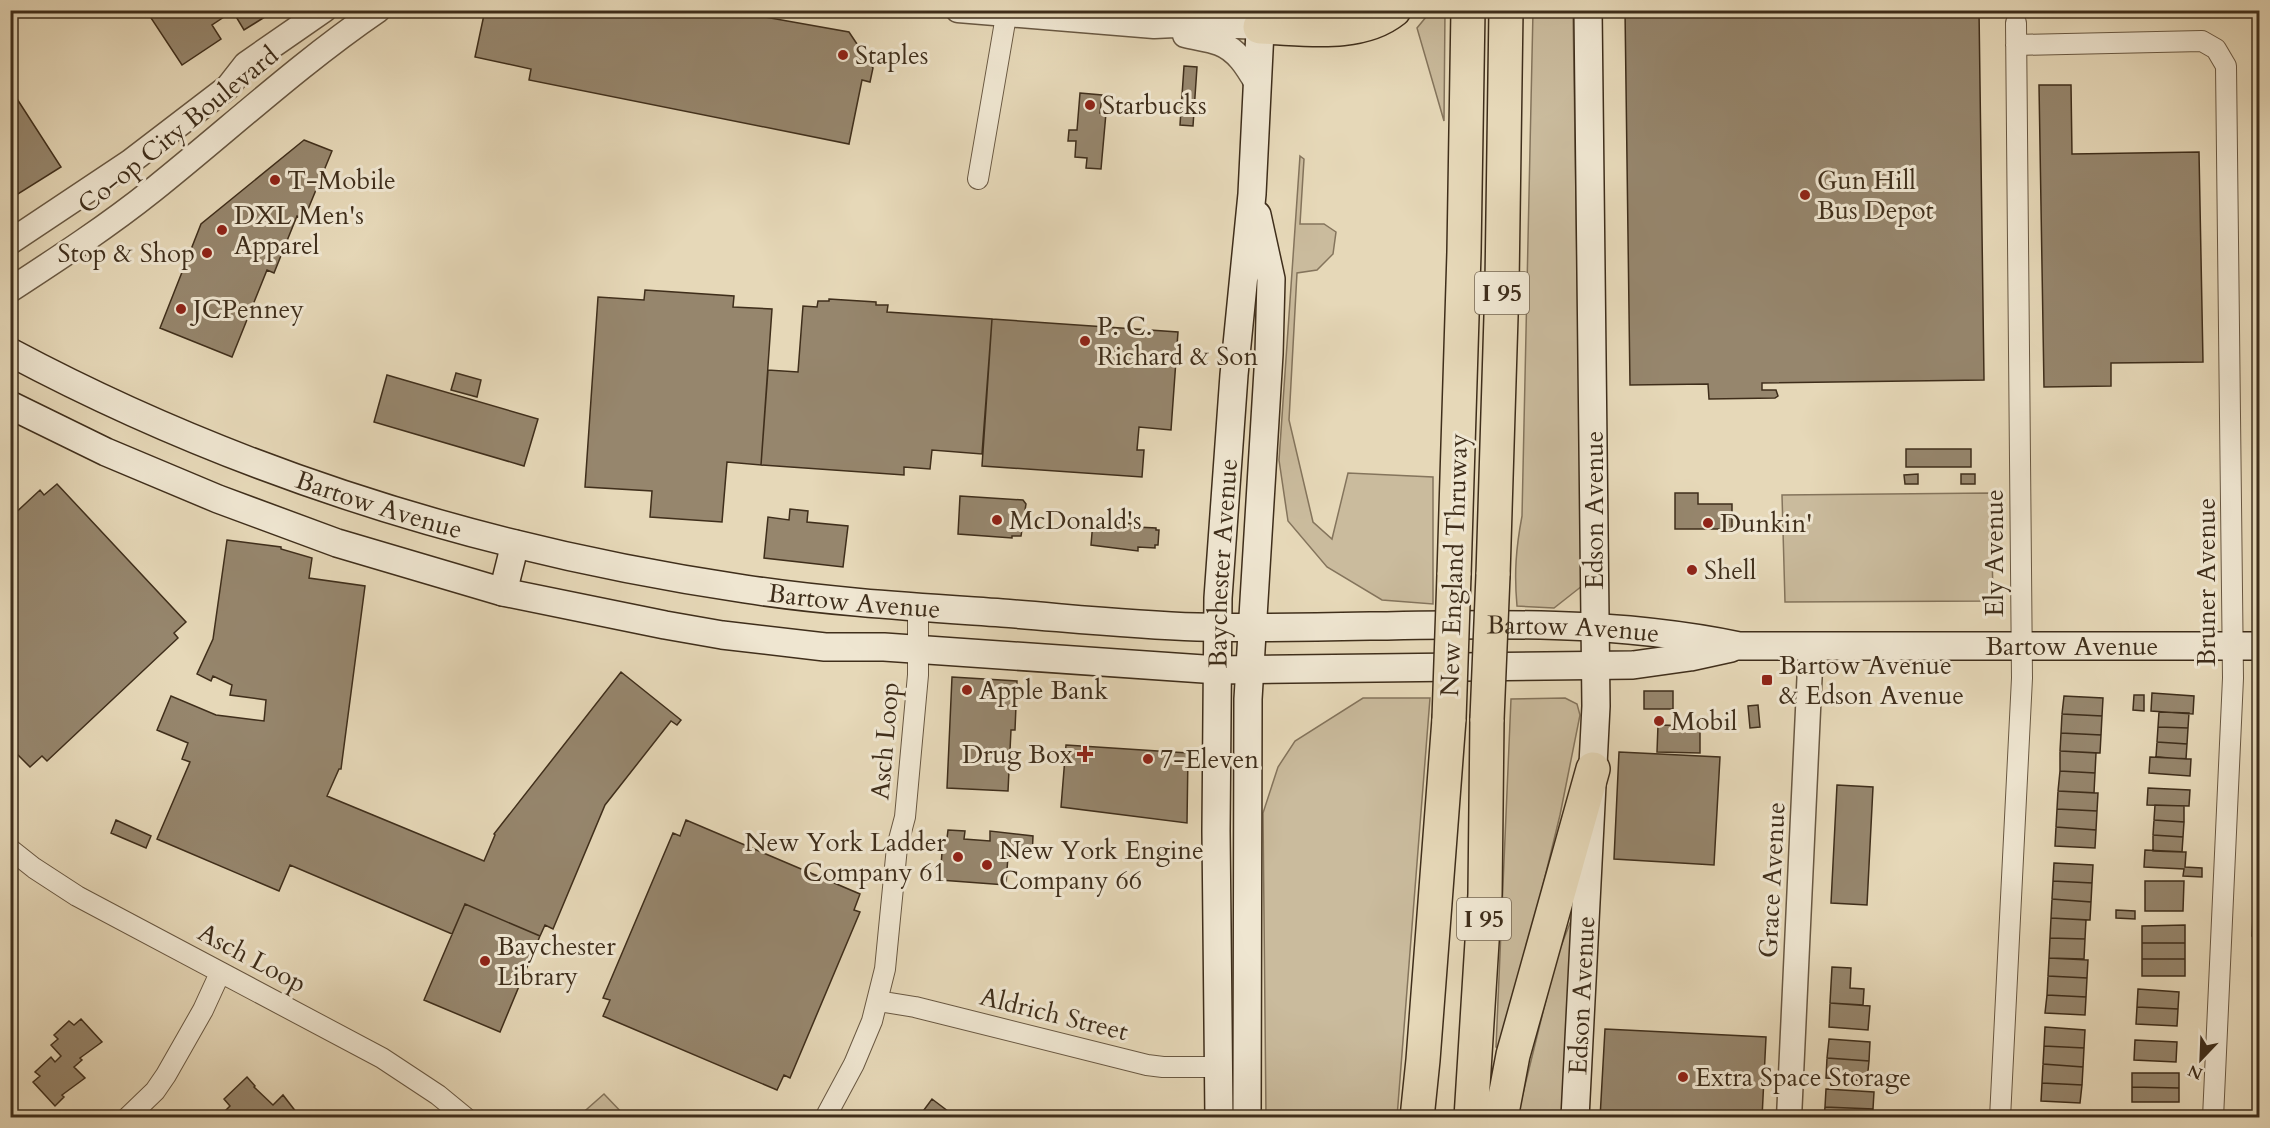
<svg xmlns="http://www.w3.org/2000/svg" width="2270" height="1128" viewBox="0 0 2270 1128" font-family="Cardo,serif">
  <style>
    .green { fill: #cabb9d; stroke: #84745c; stroke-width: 1.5 }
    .building { fill: #96866d; stroke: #3f2e1b; stroke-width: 1.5 }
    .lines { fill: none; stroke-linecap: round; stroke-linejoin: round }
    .minor-casing { stroke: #695842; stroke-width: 22 }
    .tertiary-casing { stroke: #695842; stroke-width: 27 }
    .secondary-casing { stroke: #3f2e1b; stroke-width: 30 }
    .motorway-casing { stroke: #3f2e1b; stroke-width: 36 }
    .minor { stroke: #efe6d1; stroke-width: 20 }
    .tertiary { stroke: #efe6d1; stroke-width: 24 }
    .secondary { stroke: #efe6d1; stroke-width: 27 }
    .motorway { stroke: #e6d8b8; stroke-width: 33 }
    .motorway-bridge-casing { stroke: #3f2e1b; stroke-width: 36; stroke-linecap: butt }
    .motorway-bridge { stroke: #e6d8b8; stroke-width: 33 }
    .poi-dot { fill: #8f2418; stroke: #efe6d1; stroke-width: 2 }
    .labels { text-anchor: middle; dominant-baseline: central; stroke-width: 6; stroke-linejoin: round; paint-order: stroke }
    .shield { fill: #efe6d1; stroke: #746552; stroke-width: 1.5 }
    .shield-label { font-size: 24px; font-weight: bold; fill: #3f2e1b }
    .poi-label { font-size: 26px; fill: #3f2e1b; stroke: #efe6d1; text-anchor: start }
    .street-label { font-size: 26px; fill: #3f2e1b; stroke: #efe6d1 }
  </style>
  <rect width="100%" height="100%" fill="#e6d8b8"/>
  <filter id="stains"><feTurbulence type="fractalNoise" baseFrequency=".00333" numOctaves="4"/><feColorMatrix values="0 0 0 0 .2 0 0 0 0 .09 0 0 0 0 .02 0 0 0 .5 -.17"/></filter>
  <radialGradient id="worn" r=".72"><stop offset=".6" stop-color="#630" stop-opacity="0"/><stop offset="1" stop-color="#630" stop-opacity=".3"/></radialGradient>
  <path class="green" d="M 1431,11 L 1445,11 L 1444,121 L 1417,28 Z
    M 1533,11 L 1573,11 L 1582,586 L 1554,608 L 1517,606 C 1514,573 1516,548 1522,516 Z
    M 1300,156 L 1304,159 L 1300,224 L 1324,224 L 1336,232 L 1333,254 L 1317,270 L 1297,273 L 1289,420 L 1313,522 L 1332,539 L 1348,473 L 1433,477 L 1433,604 L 1382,600 L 1327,567 L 1288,521 L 1279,460 Z
    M 1991,493 L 1993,601 L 1785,602 L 1782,495 Z
    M 1363,698 L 1430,698 L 1397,1117 L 1266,1117 L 1263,813 L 1278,767 L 1295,741 Z
    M 1565,698 L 1577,704 L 1580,715 L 1560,815 L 1503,1050 L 1496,1047 L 1511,699 Z
    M 1572,918 L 1562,1117 L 1517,1118 L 1556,959 Z
    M 604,1094 L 626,1117 L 578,1117 Z"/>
  <path class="building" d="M 155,10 L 229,10 L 230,13 L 212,25 L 221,39 L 182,65 L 149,15 Z
    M 232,10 L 276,10 L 244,30 Z
    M 725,10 L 849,32 L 873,68 L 870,82 L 862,80 L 849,144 L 529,80 L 531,69 L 475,57 L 485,10 Z
    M 1625,10 L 1979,10 L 1984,380 L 1762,383 L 1762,390 L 1776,390 L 1778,396 L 1775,398 L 1709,399 L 1708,384 L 1630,385 Z
    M 2039,10 L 2079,10 L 2079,12 L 2039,12 Z
    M 1184,66 L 1197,67 L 1193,126 L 1180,125 Z
    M 2039,85 L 2071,85 L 2072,154 L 2199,152 L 2203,362 L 2111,363 L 2111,386 L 2044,387 Z
    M 10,88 L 61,167 L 10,199 Z
    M 1080,93 L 1102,95 L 1100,113 L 1106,113 L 1101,169 L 1086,168 L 1087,158 L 1075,157 L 1076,141 L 1068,141 L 1069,130 L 1077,130 Z
    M 304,140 L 332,151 L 304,219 L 297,216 L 274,273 L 267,270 L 232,357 L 160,328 L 201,224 Z
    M 645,290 L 734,296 L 733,307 L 772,309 L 761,465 L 727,462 L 722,522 L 650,517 L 652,491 L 585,487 L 598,297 L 644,300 Z
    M 829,299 L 876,302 L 876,305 L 888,305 L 887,312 L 992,319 L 982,454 L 932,450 L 930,469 L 904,467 L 904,475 L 761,465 L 768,370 L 798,372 L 803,306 L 817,307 L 818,301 L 829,301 Z
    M 992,319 L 1178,332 L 1171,430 L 1139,427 L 1137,450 L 1144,450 L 1142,477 L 982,466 Z
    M 456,373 L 481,380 L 477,397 L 451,390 Z
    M 387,375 L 538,419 L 524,466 L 374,422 Z
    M 1906,449 L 1971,449 L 1971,467 L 1906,467 Z
    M 1918,474 L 1918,484 L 1905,484 L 1904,475 Z
    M 1961,474 L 1975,474 L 1975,484 L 1961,484 Z
    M 57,484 L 186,622 L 174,633 L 178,638 L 47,761 L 42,756 L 30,767 L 10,747 L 10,518 L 40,490 L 44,495 Z
    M 1675,493 L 1698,493 L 1698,504 L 1732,504 L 1732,529 L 1675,529 Z
    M 960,496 L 1023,500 L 1026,504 L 1021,536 L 1012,536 L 1012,538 L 958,534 Z
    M 790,509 L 808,511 L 807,522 L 848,526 L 843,567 L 764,558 L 768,517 L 789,520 Z
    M 1093,521 L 1137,524 L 1137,527 L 1156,528 L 1156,530 L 1159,530 L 1158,545 L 1155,545 L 1155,548 L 1138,547 L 1138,551 L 1091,545 Z
    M 227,540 L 281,547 L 281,549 L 312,558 L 309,578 L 365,586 L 341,769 L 339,769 L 327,796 L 484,861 L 495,835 L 494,834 L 621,672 L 681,720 L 677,725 L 671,721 L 605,805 L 553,929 L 545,925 L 540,936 L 465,904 L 452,934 L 290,865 L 279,891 L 157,839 L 190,762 L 182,759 L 188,743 L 157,730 L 171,696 L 216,715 L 264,721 L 266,700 L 230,695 L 232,685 L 213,676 L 211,681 L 197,674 L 213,639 Z
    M 952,677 L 1017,681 L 1015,730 L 1011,730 L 1008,791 L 947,788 Z
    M 1644,691 L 1673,691 L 1673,709 L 1644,709 Z
    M 2152,693 L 2194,696 L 2193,714 L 2151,711 Z
    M 2134,695 L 2144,695 L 2144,711 L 2133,710 Z
    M 2064,696 L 2103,698 L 2102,716 L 2062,714 Z
    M 1758,705 L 1760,727 L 1750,728 L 1748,706 Z
    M 2159,712 L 2189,713 L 2188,728 L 2158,727 Z
    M 2062,714 L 2102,716 L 2101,735 L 2061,733 Z
    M 1658,725 L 1700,726 L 1700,753 L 1657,752 Z
    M 2158,727 L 2188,728 L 2187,744 L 2157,742 Z
    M 2061,733 L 2101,735 L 2100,753 L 2060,751 Z
    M 2157,742 L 2187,744 L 2186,759 L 2156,757 Z
    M 1066,745 L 1188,753 L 1187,823 L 1061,807 Z
    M 2060,751 L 2096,753 L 2095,773 L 2060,771 Z
    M 1619,752 L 1720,757 L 1714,865 L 1614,859 Z
    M 2150,757 L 2191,759 L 2190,776 L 2149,773 Z
    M 2060,771 L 2095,773 L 2094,793 L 2058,791 Z
    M 1837,785 L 1873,787 L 1867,905 L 1831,903 Z
    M 2148,788 L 2190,790 L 2189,806 L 2147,805 Z
    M 2058,791 L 2098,793 L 2097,811 L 2057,809 Z
    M 2155,805 L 2184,806 L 2184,822 L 2154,820 Z
    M 2057,809 L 2097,811 L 2096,830 L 2056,827 Z
    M 116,820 L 151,836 L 146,848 L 111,833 Z
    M 686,820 L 860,894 L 854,910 L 860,912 L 790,1078 L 784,1075 L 777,1090 L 603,1016 L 610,1000 L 603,998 L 673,833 L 680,836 Z
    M 2154,820 L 2184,822 L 2183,837 L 2153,835 Z
    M 2056,827 L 2096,830 L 2095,848 L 2055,846 Z
    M 948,830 L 965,831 L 964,839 L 990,841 L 990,831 L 1033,836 L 1032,858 L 1008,856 L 1006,885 L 940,880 L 943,838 L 947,838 Z
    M 2153,835 L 2183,837 L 2182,852 L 2153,851 Z
    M 2145,850 L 2186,852 L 2185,867 L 2202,868 L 2202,877 L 2183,876 L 2184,869 L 2144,867 Z
    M 2054,863 L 2093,865 L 2092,883 L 2053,881 Z
    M 2053,881 L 2092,883 L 2091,902 L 2052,899 Z
    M 2145,881 L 2184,881 L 2183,911 L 2145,911 Z
    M 2052,899 L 2091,902 L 2090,920 L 2051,918 Z
    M 465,904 L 540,936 L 500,1032 L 424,1000 Z
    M 2116,910 L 2135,911 L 2135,919 L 2116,918 Z
    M 2253,917 L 2260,917 L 2260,936 L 2252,936 Z
    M 2051,918 L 2086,920 L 2085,939 L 2050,938 Z
    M 2185,925 L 2185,943 L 2142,943 L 2142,926 Z
    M 2050,938 L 2085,939 L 2084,959 L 2049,958 Z
    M 2142,943 L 2185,943 L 2185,959 L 2142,959 Z
    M 2049,958 L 2088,960 L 2087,978 L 2048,976 Z
    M 2142,959 L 2185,959 L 2185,976 L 2142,976 Z
    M 1832,967 L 1851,968 L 1850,988 L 1864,989 L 1863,1005 L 1830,1003 Z
    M 2048,976 L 2087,978 L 2086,997 L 2047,995 Z
    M 2256,980 L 2260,980 L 2260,998 L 2256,998 Z
    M 2138,989 L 2179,992 L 2178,1009 L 2137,1007 Z
    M 2047,995 L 2086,997 L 2085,1015 L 2045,1013 Z
    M 2256,998 L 2260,998 L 2260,1017 L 2255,1017 Z
    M 1830,1003 L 1870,1006 L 1868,1030 L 1829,1027 Z
    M 2137,1007 L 2178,1009 L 2177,1026 L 2136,1024 Z
    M 81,1019 L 102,1042 L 80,1058 L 82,1060 L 74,1067 L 85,1078 L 62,1095 L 64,1097 L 55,1106 L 33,1082 L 40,1076 L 35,1072 L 51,1057 L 55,1062 L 61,1056 L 51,1045 L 58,1039 L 54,1035 L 69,1021 L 74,1025 Z
    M 2045,1027 L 2085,1030 L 2084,1048 L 2044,1046 Z
    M 1605,1029 L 1766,1037 L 1762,1118 L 1600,1118 Z
    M 1829,1039 L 1870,1042 L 1869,1061 L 1827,1058 Z
    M 2135,1040 L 2177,1042 L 2176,1062 L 2134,1060 Z
    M 2044,1046 L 2084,1048 L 2083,1067 L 2043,1064 Z
    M 1827,1058 L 1869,1061 L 1867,1081 L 1826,1078 Z
    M 2043,1064 L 2083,1067 L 2082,1085 L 2042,1083 Z
    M 2132,1073 L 2179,1073 L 2179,1088 L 2132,1087 Z
    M 247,1077 L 255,1086 L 254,1087 L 273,1105 L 283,1095 L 300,1117 L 302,1115 L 304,1118 L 233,1118 L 226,1110 L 230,1106 L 224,1099 Z
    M 2042,1083 L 2082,1085 L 2080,1103 L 2041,1101 Z
    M 2132,1087 L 2179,1088 L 2179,1102 L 2132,1102 Z
    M 1826,1089 L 1874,1092 L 1873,1109 L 1825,1107 Z
    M 932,1099 L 957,1118 L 918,1118 Z
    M 1825,1107 L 1873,1109 L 1872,1118 L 1824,1118 Z"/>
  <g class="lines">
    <defs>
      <path id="minor" d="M 2016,45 L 2202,41 L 2216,49 L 2226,66 L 2233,678 L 2213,1118
        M 978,179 L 1006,16
        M 10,849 L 34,868 L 77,896 L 382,1058 L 438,1095 L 466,1118
        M 878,1001 L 915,1007 L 1147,1065 L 1163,1067 L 1218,1067
        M 127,1118 L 155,1091 L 166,1075 L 203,1010 L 220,973
        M 825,1118 L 854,1064 L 872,1021 L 885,969 L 897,847 L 905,817 L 918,675 L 918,607
        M 2000,1118 L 2022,678 L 2016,23"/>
      <path id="tertiary" d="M 958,10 L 1154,26 L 1196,24 L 1260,27
        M 1185,35 C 1196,38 1208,39 1219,43 C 1238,50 1248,68 1258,85
        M 10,242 L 130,162 L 228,87 L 246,64 L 324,10
        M 10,290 C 59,258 108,226 153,190 C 228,130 299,64 378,10
        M 1789,1118 L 1811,646"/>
      <g id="secondary">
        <path id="s1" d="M 10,352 C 239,474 489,551 745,589 C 830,602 916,607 1002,613 C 1067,618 1132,625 1197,627 C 1378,632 1561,609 1739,646 L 2260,646"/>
        <path d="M 10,405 L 106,452 L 218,499 L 337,543 L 503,592 L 665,625 L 722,635 L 825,647 L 884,647 L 1218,670 L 1633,665 L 1690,657 L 1731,648"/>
        <path d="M 503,592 L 515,544"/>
        <path id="s2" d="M 1219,1118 L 1216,831 L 1218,598 L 1234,375 L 1252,194 L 1261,10"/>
        <path d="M 1247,1118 L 1248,699 L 1269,354 L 1271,279 L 1257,215"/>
        <path id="s3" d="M 1575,1118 L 1596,706 L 1588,10"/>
      </g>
      <path id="motorway" d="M 1260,27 C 1303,28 1359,38 1394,10
        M 1454,575 L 1464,252 L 1468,10
        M 1493,575 L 1502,284 L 1506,10
        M 1417,1118 L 1423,1060 L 1449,719
        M 1471,1118 L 1485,894 L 1487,719
        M 1501,1118 L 1513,1055 L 1593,769"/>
    </defs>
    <use href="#minor" class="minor-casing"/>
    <use href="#tertiary" class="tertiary-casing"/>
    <use href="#secondary" class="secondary-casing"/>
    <use href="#motorway" class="motorway-casing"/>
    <use href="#minor" class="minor"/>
    <use href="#tertiary" class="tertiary"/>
    <use href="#secondary" class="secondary"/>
    <use href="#motorway" class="motorway"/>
    <defs>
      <path id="motorway-bridge" d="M 1449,719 L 1454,575
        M 1487,719 L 1493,575"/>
    </defs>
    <use href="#motorway-bridge" class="motorway-bridge-casing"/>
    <use href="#motorway-bridge" class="motorway-bridge"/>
  </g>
  <g class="poi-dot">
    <circle cx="843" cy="55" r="6"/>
    <circle cx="1090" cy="105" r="6"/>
    <circle cx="275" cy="180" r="6"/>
    <circle cx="1805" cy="195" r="6"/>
    <circle cx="222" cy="230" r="6"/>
    <circle cx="207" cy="253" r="6"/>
    <circle cx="181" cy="309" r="6"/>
    <circle cx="1085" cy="341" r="6"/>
    <circle cx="997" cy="520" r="6"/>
    <circle cx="1708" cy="523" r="6"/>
    <circle cx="1692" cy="570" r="6"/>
    <rect x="1761" y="674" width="12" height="12" rx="3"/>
    <circle cx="967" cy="690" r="6"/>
    <circle cx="1659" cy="721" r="6"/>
    <path d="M1082 745h6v6h6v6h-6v6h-6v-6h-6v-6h6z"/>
    <circle cx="1148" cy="759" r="6"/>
    <circle cx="958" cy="857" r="6"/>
    <circle cx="987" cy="865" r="6"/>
    <circle cx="485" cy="961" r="6"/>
    <circle cx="1683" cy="1077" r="6"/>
  </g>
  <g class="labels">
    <g class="shield">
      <rect x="1475" y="272" width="54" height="42" rx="4.5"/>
      <rect x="1457" y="898" width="54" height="42" rx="4.5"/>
    </g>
    <g class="shield-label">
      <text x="1502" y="293">I 95</text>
      <text x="1484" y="919">I 95</text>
    </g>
    <g class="poi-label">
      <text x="855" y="55">Staples</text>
      <text x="1102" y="105">Starbucks</text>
      <text x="287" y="180">T-Mobile</text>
      <text x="1817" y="180">Gun Hill<tspan x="1817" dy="30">Bus Depot</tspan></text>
      <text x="234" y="215">DXL Men's<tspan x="234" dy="30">Apparel</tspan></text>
      <text x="195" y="253" text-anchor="end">Stop &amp; Shop</text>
      <text x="193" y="309">JCPenney</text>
      <text x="1097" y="326">P. C.<tspan x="1097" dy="30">Richard &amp; Son</tspan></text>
      <text x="1009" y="520">McDonald's</text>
      <text x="1720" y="523">Dunkin'</text>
      <text x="1704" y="570">Shell</text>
      <text x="1779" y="665">Bartow Avenue<tspan x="1779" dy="30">&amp; Edson Avenue</tspan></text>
      <text x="979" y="690">Apple Bank</text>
      <text x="1671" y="721">Mobil</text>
      <text x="1073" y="754" text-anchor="end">Drug Box</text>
      <text x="1160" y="759">7-Eleven</text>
      <text x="946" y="842" text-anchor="end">New York Ladder<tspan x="946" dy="30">Company 61</tspan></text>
      <text x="999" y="850">New York Engine<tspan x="999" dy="30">Company 66</tspan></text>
      <text x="497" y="946">Baychester<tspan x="497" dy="30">Library</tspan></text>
      <text x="1695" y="1077">Extra Space Storage</text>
    </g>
    <g class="street-label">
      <text transform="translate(178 130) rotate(-39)">Co-op City Boulevard</text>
      <text stroke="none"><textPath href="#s1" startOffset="400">Bartow Avenue</textPath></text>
      <text transform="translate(1594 510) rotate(-90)">Edson Avenue</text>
      <text transform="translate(1994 553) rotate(-90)">Ely Avenue</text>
      <text stroke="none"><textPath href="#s2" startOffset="555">Baychester Avenue</textPath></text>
      <text transform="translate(1454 565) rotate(-88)">New England Thruway</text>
      <text transform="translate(2206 582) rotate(-90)">Bruner Avenue</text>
      <text stroke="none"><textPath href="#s1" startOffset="886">Bartow Avenue</textPath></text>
      <text stroke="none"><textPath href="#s1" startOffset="1606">Bartow Avenue</textPath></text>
      <text stroke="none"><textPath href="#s1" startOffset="2106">Bartow Avenue</textPath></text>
      <text transform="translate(885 741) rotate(-85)">Asch Loop</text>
      <text transform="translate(1772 880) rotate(-87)">Grace Avenue</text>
      <text transform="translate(252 958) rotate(28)">Asch Loop</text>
      <text stroke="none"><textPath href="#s3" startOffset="123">Edson Avenue</textPath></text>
      <text transform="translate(1054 1014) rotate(14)">Aldrich Street</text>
    </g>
  </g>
  <rect width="2270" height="1128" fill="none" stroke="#e6d8b8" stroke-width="36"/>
  <rect x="12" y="12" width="2246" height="1104" fill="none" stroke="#3f2e1b" stroke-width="3"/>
  <rect x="18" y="18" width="2234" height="1092" fill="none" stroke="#3f2e1b" stroke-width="1.5"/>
  <g transform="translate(2201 1059) rotate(203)" stroke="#efe6d1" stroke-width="4.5" paint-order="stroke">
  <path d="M0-4.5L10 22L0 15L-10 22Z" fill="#3f2e1b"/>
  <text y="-9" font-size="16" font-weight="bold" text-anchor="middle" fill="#3f2e1b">N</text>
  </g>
  <rect width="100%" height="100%" filter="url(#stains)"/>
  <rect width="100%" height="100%" fill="url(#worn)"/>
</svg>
